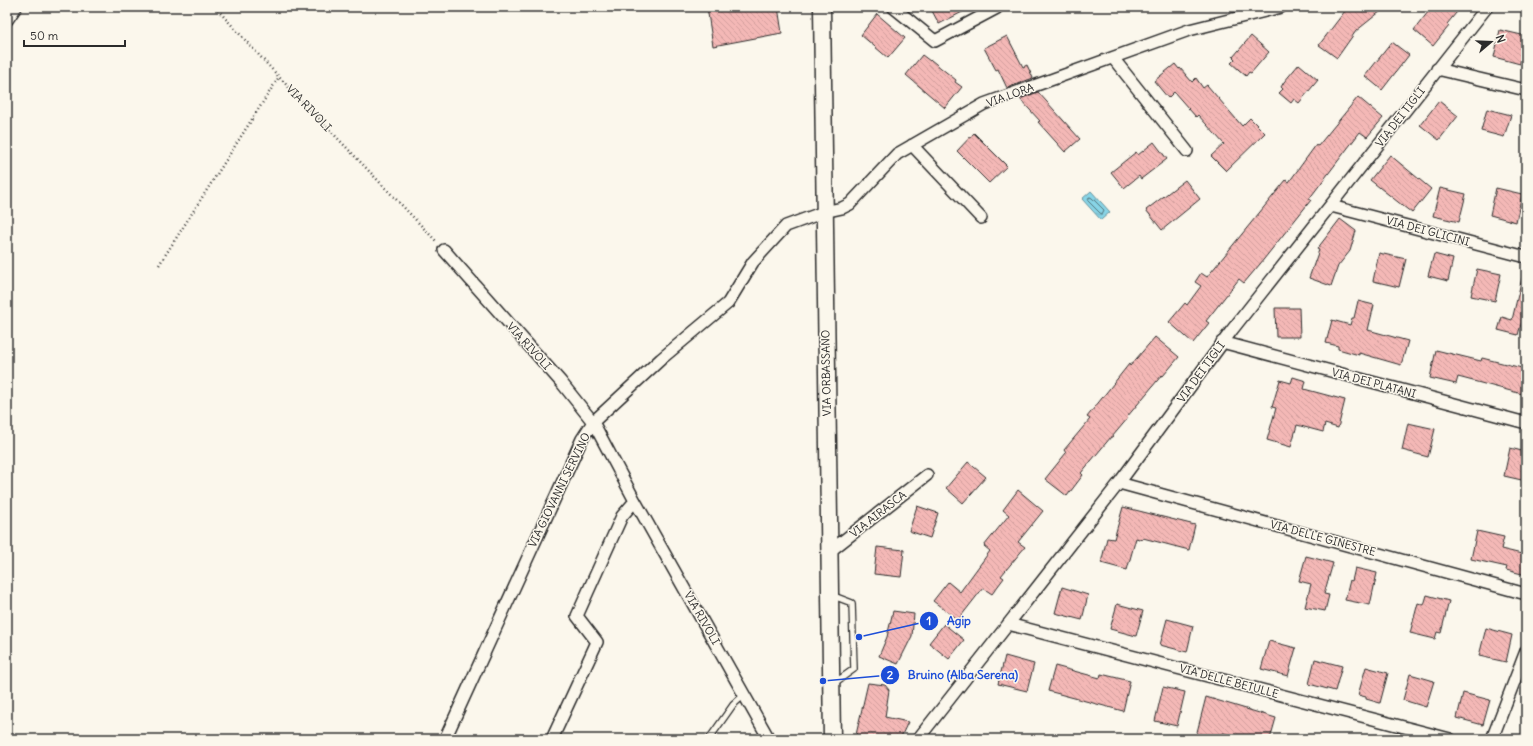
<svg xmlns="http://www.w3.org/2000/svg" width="1533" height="746" viewBox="0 0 1533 746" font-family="Delius,sans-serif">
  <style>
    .water { fill: url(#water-ripples); stroke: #63919c }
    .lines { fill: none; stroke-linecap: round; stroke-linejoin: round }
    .shore { stroke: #506f76; stroke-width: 1 }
    .building { fill: url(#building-back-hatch); stroke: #2b2b2b }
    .service-casing { stroke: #2b2b2b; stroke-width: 8 }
    .minor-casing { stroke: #2b2b2b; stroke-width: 14 }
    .secondary-casing { stroke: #2b2b2b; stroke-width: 19 }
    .path { stroke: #2b2b2b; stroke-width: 2.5; stroke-dasharray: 1 3; stroke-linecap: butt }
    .service { stroke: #fbf7ec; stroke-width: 5.5 }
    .minor { stroke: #fbf7ec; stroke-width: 11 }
    .secondary { stroke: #fbf7ec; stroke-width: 16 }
    .labels { text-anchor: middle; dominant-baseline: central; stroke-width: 3; stroke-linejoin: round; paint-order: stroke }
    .street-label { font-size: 11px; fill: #2b2b2b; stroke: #fbf7ec }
    .leader { fill: none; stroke: #1d4ed8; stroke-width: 1.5 }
    .callout-dot { fill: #1d4ed8; stroke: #fbf7ec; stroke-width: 1.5 }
    .mark-label { font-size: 12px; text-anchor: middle; font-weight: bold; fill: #fff }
    .callout-label { font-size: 12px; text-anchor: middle; font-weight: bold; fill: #1d4ed8; stroke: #fbf7ec; stroke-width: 3; stroke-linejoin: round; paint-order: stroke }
  </style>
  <defs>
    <pattern id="water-ripples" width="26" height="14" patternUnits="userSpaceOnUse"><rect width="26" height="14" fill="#88d5e7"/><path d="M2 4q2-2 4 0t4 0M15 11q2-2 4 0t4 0" fill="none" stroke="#76b7c6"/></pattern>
    <pattern id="building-back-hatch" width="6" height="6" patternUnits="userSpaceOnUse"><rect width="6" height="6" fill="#f4b8b6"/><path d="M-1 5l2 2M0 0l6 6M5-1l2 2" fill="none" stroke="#d19e9d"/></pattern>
  </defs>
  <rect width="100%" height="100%" fill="#fbf7ec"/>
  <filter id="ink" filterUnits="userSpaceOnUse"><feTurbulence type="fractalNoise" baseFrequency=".025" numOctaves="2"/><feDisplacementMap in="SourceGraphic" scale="8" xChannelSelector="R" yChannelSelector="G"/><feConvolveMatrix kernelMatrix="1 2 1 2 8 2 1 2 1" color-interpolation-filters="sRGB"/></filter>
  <g filter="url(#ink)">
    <path class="water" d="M 1091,191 L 1110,212 L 1101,220 L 1082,199 Z"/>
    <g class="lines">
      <path class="shore" d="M 1090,197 L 1092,198 L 1104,210 L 1102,214 L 1100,213 L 1088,201 Z"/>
    </g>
    <path class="building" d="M 707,7 L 778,7 L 782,33 L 713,46 Z
      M 930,7 L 972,7 L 939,24 Z
      M 1350,7 L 1386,7 L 1356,31 L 1337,58 L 1319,45 L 1345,11 Z
      M 1432,7 L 1461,7 L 1447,24 L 1449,26 L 1433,46 L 1414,30 Z
      M 877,14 L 905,38 L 888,58 L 861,35 Z
      M 1500,30 L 1526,36 L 1520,64 L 1494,57 Z
      M 1007,36 L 1023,67 L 1027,65 L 1033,78 L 1007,88 L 998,69 L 996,70 L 984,48 Z
      M 1251,36 L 1269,52 L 1251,73 L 1249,72 L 1246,76 L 1231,63 L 1235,59 L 1233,57 Z
      M 1392,42 L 1409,55 L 1382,90 L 1365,76 Z
      M 922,55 L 930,61 L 931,60 L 956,80 L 955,82 L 962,87 L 945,108 L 906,75 Z
      M 1175,64 L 1179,69 L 1180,68 L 1192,82 L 1196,78 L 1203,88 L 1207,85 L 1242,126 L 1250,118 L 1265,133 L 1226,171 L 1211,156 L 1224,144 L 1198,115 L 1196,117 L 1174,92 L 1168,98 L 1154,81 Z
      M 1299,64 L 1318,80 L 1299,103 L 1294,99 L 1291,103 L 1279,93 L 1283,89 L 1281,87 L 1284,82 Z
      M 1038,92 L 1080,139 L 1065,152 L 1038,122 L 1040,121 L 1020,99 Z
      M 1358,97 L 1383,118 L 1367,137 L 1360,132 L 1309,199 L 1311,200 L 1260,264 L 1244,283 L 1239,279 L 1206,321 L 1209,323 L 1193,343 L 1169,322 L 1185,303 L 1187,305 L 1201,286 L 1195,282 L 1201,273 L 1207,277 L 1286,180 L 1289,182 L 1316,145 L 1318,146 Z
      M 1439,101 L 1458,116 L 1439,140 L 1420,125 Z
      M 1487,109 L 1511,115 L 1504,137 L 1481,131 Z
      M 974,133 L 1007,166 L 989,183 L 957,151 Z
      M 1154,142 L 1167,159 L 1141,179 L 1139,176 L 1124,188 L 1111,172 L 1136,152 L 1138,155 Z
      M 1390,155 L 1431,189 L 1412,213 L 1370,180 Z
      M 1185,180 L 1200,199 L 1162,230 L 1146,210 Z
      M 1440,188 L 1466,194 L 1459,222 L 1433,216 Z
      M 1496,188 L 1522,194 L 1516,222 L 1490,215 Z
      M 1340,219 L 1356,231 L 1350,251 L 1338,266 L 1331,286 L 1309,278 L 1319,250 L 1317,249 Z
      M 1379,253 L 1406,259 L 1399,287 L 1373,281 Z
      M 1434,254 L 1453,259 L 1448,281 L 1428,276 Z
      M 1477,269 L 1501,274 L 1495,301 L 1471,296 Z
      M 1522,278 L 1526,279 L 1526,306 L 1518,335 L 1498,330 L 1502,317 L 1512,320 Z
      M 1358,301 L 1374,305 L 1368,330 L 1408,341 L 1401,365 L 1359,353 L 1359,355 L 1338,349 L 1338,346 L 1326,343 L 1332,320 L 1350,325 L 1352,318 L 1354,318 Z
      M 1275,308 L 1299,308 L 1300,337 L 1276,337 Z
      M 1155,337 L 1179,357 L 1163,376 L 1162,375 L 1127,417 L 1128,418 L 1112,437 L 1111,437 L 1081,473 L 1083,475 L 1067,496 L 1045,479 L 1066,453 L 1064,450 L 1090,419 L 1087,417 L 1129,364 L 1130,366 Z
      M 1436,350 L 1481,361 L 1482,358 L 1526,369 L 1526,395 L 1458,377 L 1456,384 L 1430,378 Z
      M 1293,377 L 1306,381 L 1304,389 L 1345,400 L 1338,428 L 1325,424 L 1323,432 L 1297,425 L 1291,447 L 1267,440 L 1276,408 L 1272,407 L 1280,380 L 1291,383 Z
      M 1408,423 L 1435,429 L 1428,457 L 1402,450 Z
      M 1510,448 L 1526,452 L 1526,481 L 1504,476 Z
      M 968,462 L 986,477 L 963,503 L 946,488 Z
      M 1018,490 L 1043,511 L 1018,542 L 1025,547 L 1001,576 L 1004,578 L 992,594 L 983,588 L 958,620 L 933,601 L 948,582 L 960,592 L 990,551 L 984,546 L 1009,515 L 1003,510 Z
      M 917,506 L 938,513 L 930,538 L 909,531 Z
      M 1123,507 L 1195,525 L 1189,550 L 1143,538 L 1142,540 L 1136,538 L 1127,570 L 1101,563 L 1107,538 L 1114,539 Z
      M 1477,531 L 1504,537 L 1501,549 L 1526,555 L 1526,575 L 1506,570 L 1507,567 L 1471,559 Z
      M 877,547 L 904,550 L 901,577 L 874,574 Z
      M 1306,556 L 1333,563 L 1324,594 L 1329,595 L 1325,611 L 1305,607 L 1311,584 L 1299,581 Z
      M 1355,568 L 1377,573 L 1370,605 L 1345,600 L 1350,580 L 1352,581 Z
      M 1062,587 L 1088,595 L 1082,620 L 1055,613 Z
      M 1427,595 L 1449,601 L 1441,633 L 1437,632 L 1435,639 L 1410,633 L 1418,603 L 1424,605 Z
      M 1117,604 L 1143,611 L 1136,636 L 1110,629 Z
      M 893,611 L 914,614 L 912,636 L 898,664 L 879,656 L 887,637 Z
      M 1167,619 L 1193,626 L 1187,652 L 1160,645 Z
      M 944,624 L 964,640 L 949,659 L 929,643 Z
      M 1486,628 L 1512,635 L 1506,662 L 1479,656 Z
      M 1269,641 L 1296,648 L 1288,676 L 1261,669 Z
      M 1005,656 L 1034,664 L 1027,691 L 998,684 Z
      M 1315,659 L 1342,666 L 1335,691 L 1309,684 Z
      M 1055,666 L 1100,678 L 1101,674 L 1130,681 L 1123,711 L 1048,691 Z
      M 1366,667 L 1388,673 L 1380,703 L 1366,699 L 1366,697 L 1358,695 Z
      M 1410,674 L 1434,681 L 1426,707 L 1403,700 Z
      M 868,683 L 885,685 L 889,690 L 885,717 L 908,722 L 900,739 L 855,739 Z
      M 1163,687 L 1185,692 L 1177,726 L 1155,721 Z
      M 1463,693 L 1490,700 L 1483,725 L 1457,718 Z
      M 1206,697 L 1276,718 L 1270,739 L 1243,739 L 1223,733 L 1221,739 L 1207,736 L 1206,739 L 1196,736 Z"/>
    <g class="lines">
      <defs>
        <path id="service" d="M 831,595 L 852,603 L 854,669 L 833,684
          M 709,739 L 733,705 L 744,695"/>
        <path id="minor" d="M 893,7 L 935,41 L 997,8
          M 7,20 L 16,7
          M 1113,58 L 1187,151
          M 1437,69 L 1526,90
          M 912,145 L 981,218
          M 1331,206 L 1526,257
          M 444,250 L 561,382 L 593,422 L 635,501 L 769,739
          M 1222,342 L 1526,423
          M 1119,483 L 1526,594
          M 829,552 L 927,475
          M 1008,624 L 1450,739
          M 445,739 L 582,439 L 593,422 L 661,359 L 728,303 L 753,262 L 786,226 L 824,212 L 842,208 L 850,204 L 897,154 L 984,104 L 1189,30 L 1281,7
          M 552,739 L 597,642 L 577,616 L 622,516 L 635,501
          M 918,739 L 1119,483 L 1232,330 L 1487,7
          M 1492,739 L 1526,651"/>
        <path id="secondary" d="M 822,7 L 832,739"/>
      </defs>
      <use href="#service" class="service-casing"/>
      <use href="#minor" class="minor-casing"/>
      <use href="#secondary" class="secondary-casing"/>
      <path class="path" d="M 215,7 L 279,77 L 436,241
        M 159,265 L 279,77"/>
      <use href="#service" class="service"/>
      <use href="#minor" class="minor"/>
      <use href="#secondary" class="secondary"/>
    </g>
  </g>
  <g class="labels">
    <g class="street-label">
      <text transform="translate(1010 95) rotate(-20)">VIA LORA</text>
      <text transform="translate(309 108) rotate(46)">VIA RIVOLI</text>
      <text transform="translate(1400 117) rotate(-52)">VIA DEI TIGLI</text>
      <text transform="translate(1428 231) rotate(15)">VIA DEI GLICINI</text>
      <text transform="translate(529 346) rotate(48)">VIA RIVOLI</text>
      <text transform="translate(1201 372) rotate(-54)">VIA DEI TIGLI</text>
      <text transform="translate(826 373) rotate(-91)">VIA ORBASSANO</text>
      <text transform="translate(1374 383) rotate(15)">VIA DEI PLATANI</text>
      <text transform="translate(559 490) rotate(-64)">VIA GIOVANNI SERVINO</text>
      <text transform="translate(878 514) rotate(-38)">VIA AIRASCA</text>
      <text transform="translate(1323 538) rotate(15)">VIA DELLE GINESTRE</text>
      <text transform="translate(702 618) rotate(60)">VIA RIVOLI</text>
      <text transform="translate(1229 681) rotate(15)">VIA DELLE BETULLE</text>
    </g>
  </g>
  <path class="leader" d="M859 637L929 621M823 681L890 675"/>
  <g class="callout-dot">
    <circle cx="859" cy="637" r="4"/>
    <circle cx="823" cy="681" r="4"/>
    <circle cx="929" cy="621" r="10"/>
    <circle cx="890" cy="675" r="10"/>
  </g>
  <g class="mark-label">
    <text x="929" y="625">1</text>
    <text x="890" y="679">2</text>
  </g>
  <g class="callout-label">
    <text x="959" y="625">Agip</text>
    <text x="963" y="679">Bruino (Alba Serena)</text>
  </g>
  <rect width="1533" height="746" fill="none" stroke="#fbf7ec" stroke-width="24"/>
  <rect x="12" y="12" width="1509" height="722" fill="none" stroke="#2b2b2b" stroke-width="1.5" filter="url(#ink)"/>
  <g transform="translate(1491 42) rotate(71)" stroke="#fbf7ec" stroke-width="3" paint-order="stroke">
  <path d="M0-3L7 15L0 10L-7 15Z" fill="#2b2b2b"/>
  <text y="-6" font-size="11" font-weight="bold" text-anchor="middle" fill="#2b2b2b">N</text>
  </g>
  <path d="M24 40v6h101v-6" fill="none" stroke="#2b2b2b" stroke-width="2"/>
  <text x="30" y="40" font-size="12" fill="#2b2b2b" stroke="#fbf7ec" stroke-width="3" paint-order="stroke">50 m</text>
</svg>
